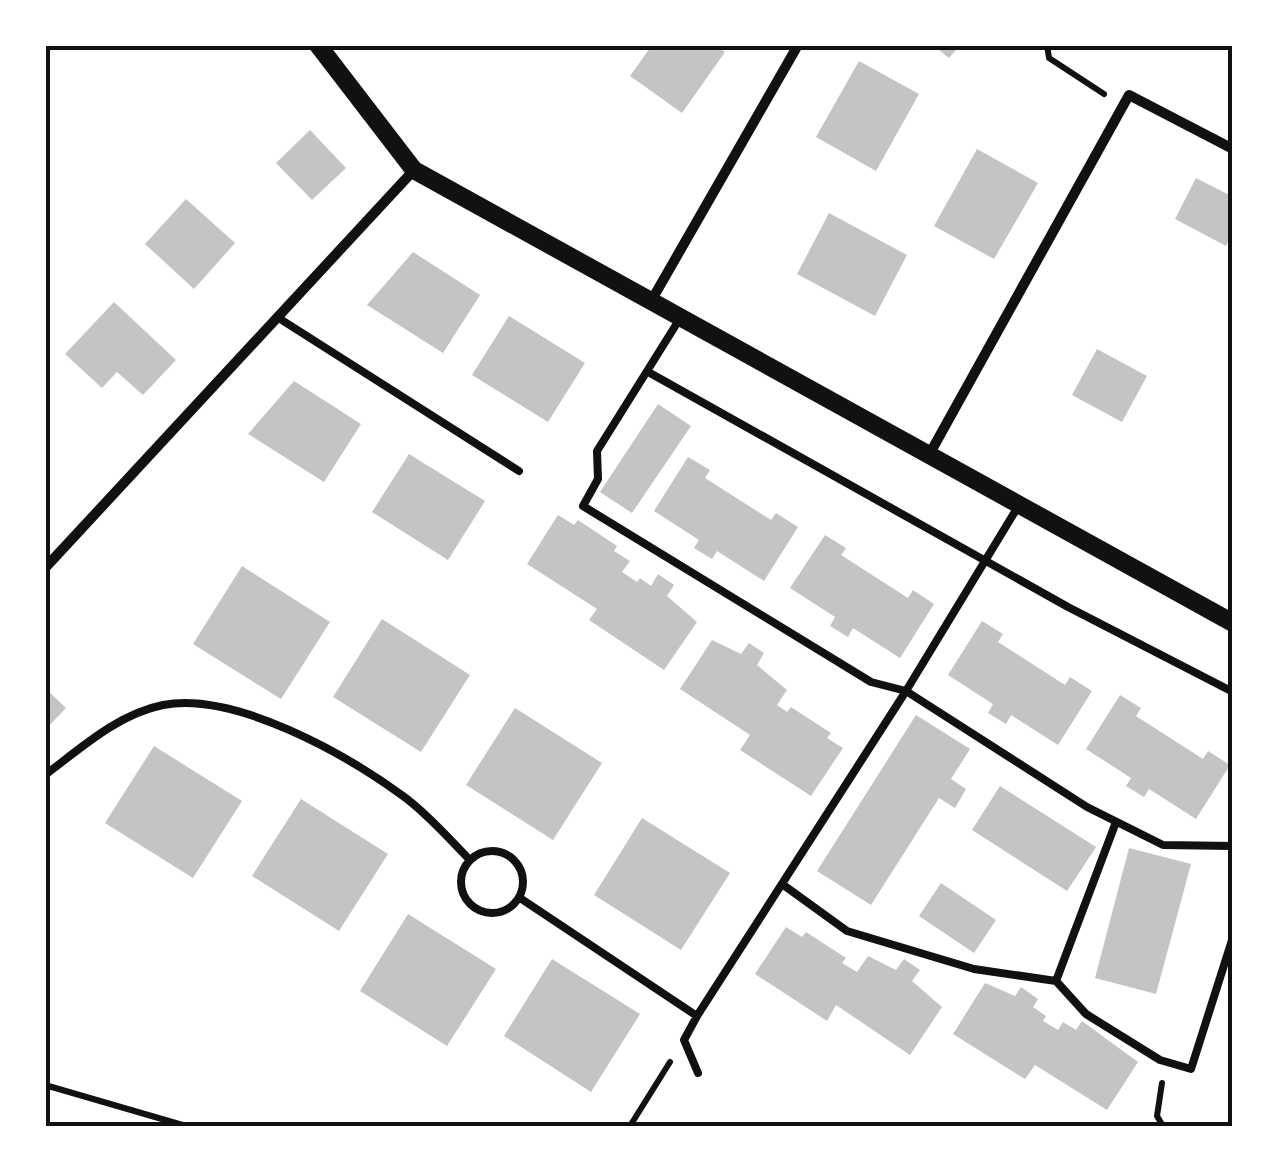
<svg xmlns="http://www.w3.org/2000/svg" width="1278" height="1171" viewBox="0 0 1278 1171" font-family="'Alegreya Sans',sans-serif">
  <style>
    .building { fill: #c4c4c4 }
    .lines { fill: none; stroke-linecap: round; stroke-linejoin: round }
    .path { stroke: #111; stroke-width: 6 }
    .service { stroke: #111; stroke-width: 8 }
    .minor { stroke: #111; stroke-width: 10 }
    .tertiary { stroke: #111; stroke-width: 18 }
    .neatline { fill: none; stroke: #111; stroke-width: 4 }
  </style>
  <rect width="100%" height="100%" fill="#fff"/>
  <path class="building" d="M 652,45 L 714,45 L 725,52 L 682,113 L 630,76 Z
    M 933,45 L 960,45 L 949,58 Z
    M 859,61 L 919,94 L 876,171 L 816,137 Z
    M 310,130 L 346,168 L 312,200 L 276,163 Z
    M 977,149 L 1038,183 L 994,259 L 934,226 Z
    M 1196,178 L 1233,197 L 1233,233 L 1226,246 L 1175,219 Z
    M 186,199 L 235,243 L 194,289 L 145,244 Z
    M 829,213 L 907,255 L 875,316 L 797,274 Z
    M 413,252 L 480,295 L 443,353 L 367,305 Z
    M 114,302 L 176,360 L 143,395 L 117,372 L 102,388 L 65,354 Z
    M 509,316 L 585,363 L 548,422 L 472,375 Z
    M 1097,349 L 1147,376 L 1122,422 L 1072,395 Z
    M 294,381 L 361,424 L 324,482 L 248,434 Z
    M 658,404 L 691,426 L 632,513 L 600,492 Z
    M 409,454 L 485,501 L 448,560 L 372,512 Z
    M 688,457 L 710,470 L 705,478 L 771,520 L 776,513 L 798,527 L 764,581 L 717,551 L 712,559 L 694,548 L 699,540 L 654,511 Z
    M 558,515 L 574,525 L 578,520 L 617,546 L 614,551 L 630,561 L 622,572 L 637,582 L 640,578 L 651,586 L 658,574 L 674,585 L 667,596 L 697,622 L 664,670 L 589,620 L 597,609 L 527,564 Z
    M 825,535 L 846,548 L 841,555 L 908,598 L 913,590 L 934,604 L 900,658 L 853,628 L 848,637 L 830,626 L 835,617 L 790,588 Z
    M 242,566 L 330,622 L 281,699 L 193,644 Z
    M 382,619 L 470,675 L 421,752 L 333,697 Z
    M 982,621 L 1003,634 L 998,642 L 1065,685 L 1070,677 L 1092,691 L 1058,745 L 1011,715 L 1006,724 L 988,713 L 993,704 L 948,675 Z
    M 712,640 L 741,654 L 749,643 L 764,653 L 757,665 L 787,690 L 777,705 L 787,712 L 791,707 L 831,733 L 827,738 L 843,748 L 811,796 L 740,750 L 750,735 L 680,689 Z
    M 45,688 L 66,708 L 45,730 Z
    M 1120,695 L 1141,708 L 1136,716 L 1203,759 L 1208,751 L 1230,765 L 1196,819 L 1149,789 L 1144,797 L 1126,786 L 1131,778 L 1086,749 Z
    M 515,708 L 602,763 L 553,840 L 466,785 Z
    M 916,715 L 970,749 L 951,779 L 966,789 L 955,808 L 939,798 L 871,905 L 817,871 Z
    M 154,746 L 242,801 L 193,878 L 105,823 Z
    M 1000,786 L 1096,847 L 1067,891 L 972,830 Z
    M 301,799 L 388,854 L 339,931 L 252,876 Z
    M 642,818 L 730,873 L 681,950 L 594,895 Z
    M 1129,848 L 1191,864 L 1156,994 L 1095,978 Z
    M 941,883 L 996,920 L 974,953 L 919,916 Z
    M 408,914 L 496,969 L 447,1046 L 360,991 Z
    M 786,927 L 802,937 L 806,932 L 846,958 L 842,963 L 857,972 L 868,956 L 896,970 L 904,959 L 920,970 L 912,981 L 942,1007 L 910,1055 L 836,1005 L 827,1021 L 755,974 Z
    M 552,959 L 640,1014 L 591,1092 L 504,1036 Z
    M 985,983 L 1015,996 L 1021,987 L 1038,999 L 1033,1007 L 1046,1016 L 1043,1021 L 1058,1030 L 1063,1022 L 1076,1030 L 1082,1021 L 1138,1062 L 1107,1110 L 1035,1065 L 1025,1079 L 953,1034 Z"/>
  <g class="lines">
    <path class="path" d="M 1047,45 L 1049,58 L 1104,94
      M 1162,1083 L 1157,1116 L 1163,1126
      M 45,1085 L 186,1126
      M 630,1126 L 670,1062"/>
    <path class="service" d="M 277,317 L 519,471
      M 679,320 L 597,451 L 598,479 L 583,506 L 871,682 L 906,691 L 1087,807 L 1163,845 L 1233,846
      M 650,373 L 1068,607 L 1233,692
      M 45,775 C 81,748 118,714 163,705 C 235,691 347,755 403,796 C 428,814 449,839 470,860
      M461 882a31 31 0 1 1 62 0a31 31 0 1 1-62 0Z
      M 782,884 L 847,931 L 974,969 L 1056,981 L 1086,1014 L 1160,1060 L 1191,1069 L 1233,937
      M 520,898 L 697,1016
      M 1056,981 L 1116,822
      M 698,1073 L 684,1040 L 697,1016 L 906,691 L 1019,505"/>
    <path class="minor" d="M 650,303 L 798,45
      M 929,455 L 1129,95 L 1233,149
      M 45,568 L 414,170"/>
    <path class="tertiary" d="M 318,45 L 414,170 L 1233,623"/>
  </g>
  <rect width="1278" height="1171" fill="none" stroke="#ffffff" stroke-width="95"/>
  <rect x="48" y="48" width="1182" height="1076" class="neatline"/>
</svg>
